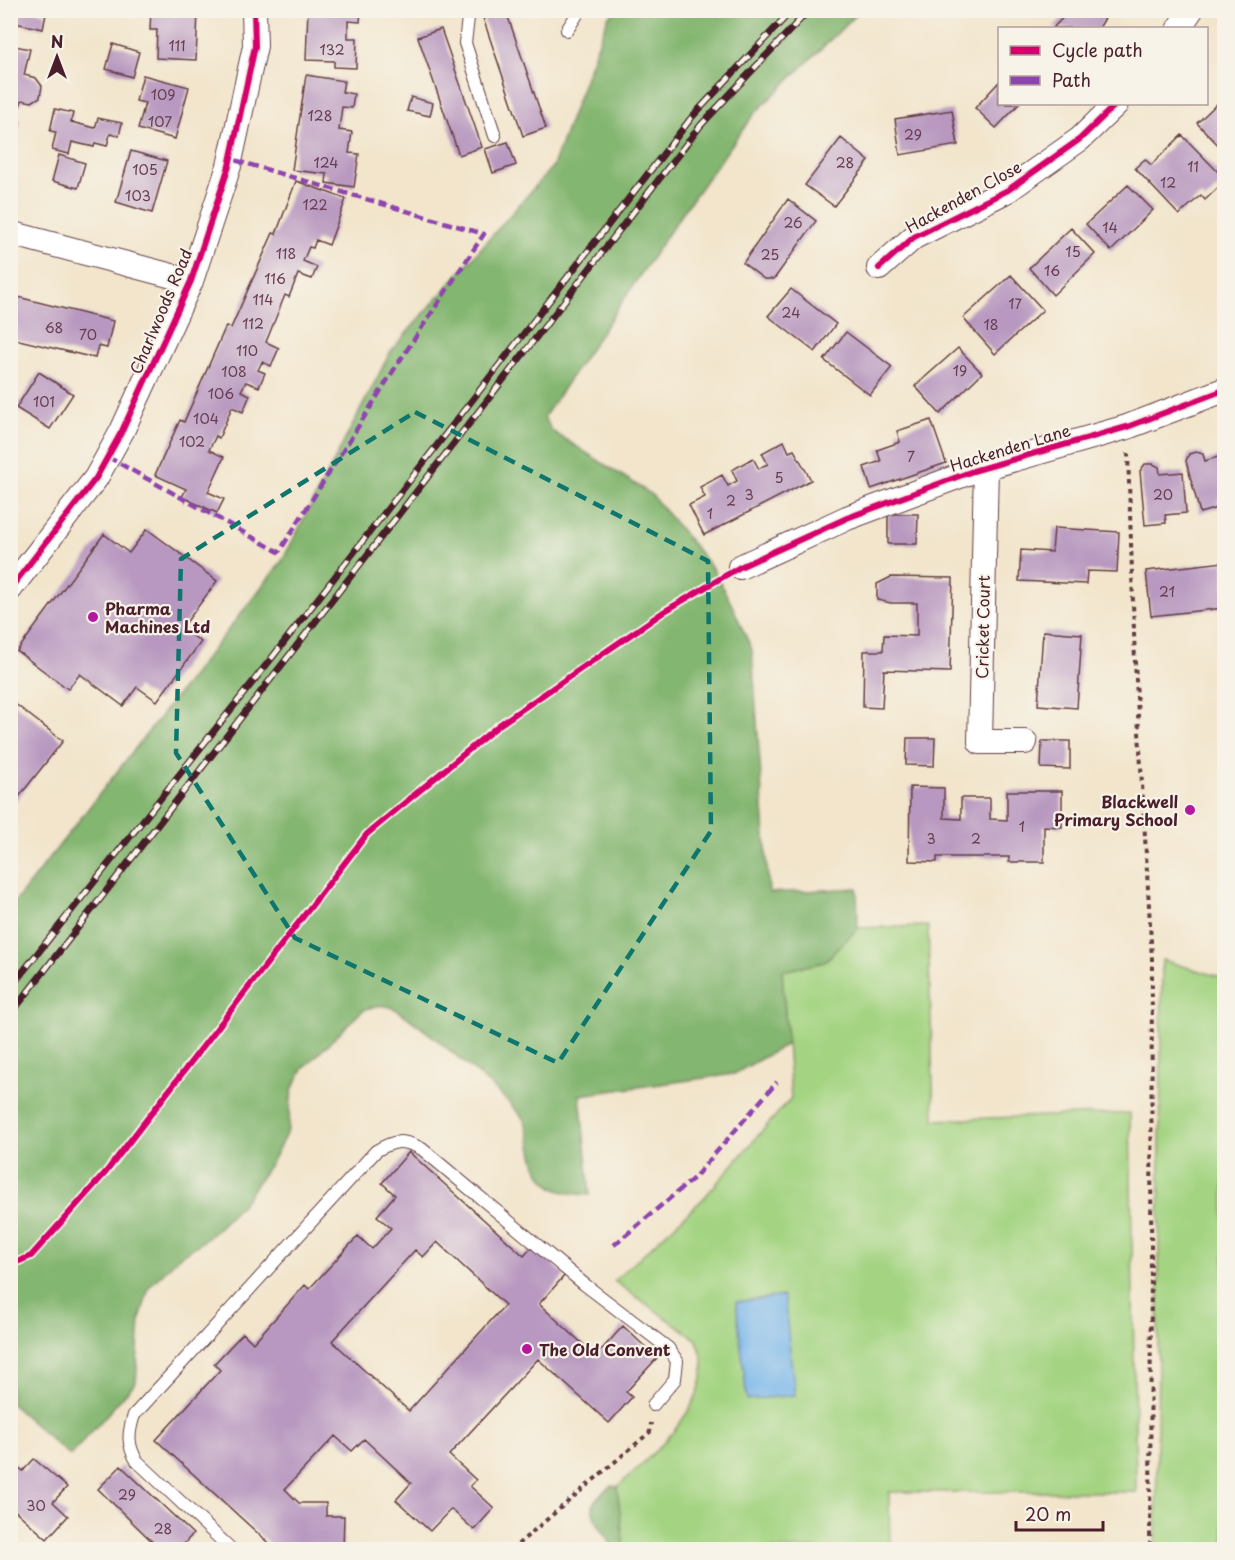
<svg xmlns="http://www.w3.org/2000/svg" width="1235" height="1560" viewBox="0 0 1235 1560" font-family="'Playpen Sans',sans-serif">
  <style>
    .green { fill: #a4d482; stroke: #777a56; stroke-width: 1.5 }
    .forest { fill: #83b670; stroke: #666a4e; stroke-width: 1.5 }
    .water { fill: #77b6eb; stroke: #606a8b; stroke-width: 1.5 }
    .building { fill: #b898c0; fill-rule: evenodd }
    .lines { fill: none; stroke-linecap: round; stroke-linejoin: round }
    .lane-casing { stroke: #633d43; stroke-width: 14 }
    .street-casing { stroke: #633d43; stroke-width: 26 }
    .path { stroke: #633d43; stroke-width: 4; stroke-dasharray: 4.5 4.5; stroke-linecap: butt }
    .lane { stroke: #fff; stroke-width: 12 }
    .street { stroke: #fff; stroke-width: 24 }
    .rail-casing { stroke: #4a1f2b; stroke-width: 7 }
    .rail { stroke: #f7f3e8; stroke-width: 4.5; stroke-dasharray: 14; stroke-linecap: butt }
    .quiet { stroke: #8e44ad; stroke-width: 4.5; stroke-dasharray: 9 4.5; stroke-linecap: butt }
    .cycleway-casing { stroke: #f7f3e8; stroke-width: 10 }
    .cycleway { stroke: #d6006c; stroke-width: 6 }
    .marked { fill: none; stroke: #0f766e; stroke-width: 4.5; stroke-dasharray: 12 8; stroke-linejoin: round }
    .poi-dot { fill: #b5179e; stroke: #f7f3e8; stroke-width: 2 }
    .labels { text-anchor: middle; dominant-baseline: central; stroke-width: 4.5; stroke-linejoin: round; paint-order: stroke }
    .number-label { font-size: 14px; fill: #663d50 }
    .street-label { font-size: 16px; fill: #4a1f2b; stroke: #f7f3e8 }
    .poi-label { font-size: 16px; font-weight: bold; fill: #4a1f2b; stroke: #f7f3e8; text-anchor: start }
  </style>
  <rect width="100%" height="100%" fill="#f7f3e8"/>
  <filter id="ink" filterUnits="userSpaceOnUse"><feTurbulence type="fractalNoise" baseFrequency=".0167" numOctaves="2"/><feDisplacementMap in="SourceGraphic" scale="12" xChannelSelector="R" yChannelSelector="G"/><feConvolveMatrix kernelMatrix="1 2 1 2 8 2 1 2 1" color-interpolation-filters="sRGB"/></filter>
  <filter id="wash" filterUnits="userSpaceOnUse"><feTurbulence type="fractalNoise" baseFrequency=".008" numOctaves="4" result="noise"/><feDisplacementMap in="SourceGraphic" scale="24" xChannelSelector="R" yChannelSelector="G"/><feGaussianBlur stdDeviation="1.35" result="paint"/><feColorMatrix in="noise" values="0 0 0 0 0 0 0 0 0 0 0 0 0 0 0 0 0 1.4 0 .05"/><feComposite in="paint" operator="in"/></filter>
  <g filter="url(#wash)">
    <rect width="100%" height="100%" fill="#f2e5cc"/>
    <path class="green" d="M 928,926 L 934,1120 L 1130,1113 L 1136,1492 L 889,1492 L 890,1549 L 624,1549 L 617,1487 C 648,1459 706,1410 703,1363 C 703,1356 699,1347 697,1340 L 614,1281 L 703,1199 L 791,1098 L 782,971 L 824,962 L 858,928 Z
      M 1162,960 L 1224,978 L 1224,1549 L 1156,1549 Z"/>
    <path class="forest" d="M 617,11 L 860,11 L 754,114 L 683,212 L 544,417 L 552,431 L 651,494 L 713,569 L 732,605 L 752,650 L 769,893 L 857,888 L 858,928 L 824,962 L 782,971 L 787,1044 L 734,1074 L 580,1095 L 590,1195 C 572,1194 556,1194 544,1179 C 530,1162 533,1141 525,1122 C 519,1106 411,1016 393,1008 C 381,1003 373,1006 362,1011 L 303,1069 L 292,1090 L 288,1130 L 271,1163 L 242,1204 L 208,1238 L 180,1256 L 149,1287 L 140,1319 L 136,1382 L 70,1456 L 11,1404 L 11,907 L 282,561 L 391,351 L 553,166 L 608,17 Z
      M 612,1486 L 617,1487 L 624,1549 L 612,1549 C 607,1525 571,1511 612,1486 Z"/>
    <path class="water" d="M 784,1296 L 795,1395 L 747,1400 L 736,1302 Z"/>
    <g id="blocks">
      <path class="building" d="M 10,10 L 34,10 L 46,14 L 43,29 L 10,22 Z
        M 151,10 L 198,10 L 196,60 L 156,58 L 157,30 L 150,30 Z
        M 308,10 L 361,10 L 360,22 L 348,21 L 348,38 L 357,38 L 356,68 L 334,67 L 334,61 L 306,60 Z
        M 1070,10 L 1110,10 L 1099,28 L 1053,28 Z
        M 506,11 L 546,128 L 523,136 L 483,18 Z
        M 441,29 L 482,147 L 459,155 L 418,37 Z
        M 113,44 L 139,52 L 132,77 L 106,69 Z
        M 10,45 L 30,49 L 24,75 L 36,78 L 42,86 L 40,97 L 32,102 L 22,100 L 20,106 L 10,104 Z
        M 143,75 L 189,87 L 175,139 L 138,129 L 145,103 L 136,101 Z
        M 306,75 L 344,81 L 342,92 L 354,94 L 352,108 L 342,107 L 339,130 L 352,132 L 349,153 L 359,154 L 354,187 L 326,183 L 327,174 L 292,170 Z
        M 999,82 L 999,104 L 1019,104 L 996,128 L 975,108 Z
        M 411,97 L 433,103 L 430,116 L 407,111 Z
        M 1224,97 L 1224,151 L 1197,123 Z
        M 55,109 L 73,113 L 71,122 L 95,128 L 98,118 L 122,123 L 119,136 L 110,134 L 107,146 L 95,143 L 94,147 L 72,142 L 69,154 L 52,150 L 56,132 L 50,131 Z
        M 952,110 L 958,145 L 900,155 L 895,119 Z
        M 10,119 L 20,121 L 12,161 L 10,161 Z
        M 1182,135 L 1224,178 L 1224,182 L 1205,200 L 1201,195 L 1179,215 L 1135,168 L 1145,159 L 1151,165 Z
        M 841,138 L 869,161 L 834,206 L 805,185 Z
        M 508,142 L 516,165 L 493,173 L 485,149 Z
        M 131,151 L 167,161 L 152,213 L 116,202 Z
        M 59,155 L 85,163 L 78,188 L 52,181 Z
        M 296,181 L 346,199 L 329,245 L 316,240 L 313,248 L 309,247 L 303,261 L 317,267 L 312,279 L 298,274 L 289,297 L 285,295 L 266,342 L 279,348 L 271,366 L 262,362 L 258,370 L 265,373 L 259,387 L 246,382 L 241,391 L 250,395 L 243,412 L 232,407 L 219,438 L 216,436 L 209,450 L 224,457 L 208,492 L 224,499 L 217,513 L 182,497 L 186,489 L 155,475 L 180,420 L 184,422 L 226,326 L 231,328 L 273,233 L 276,234 Z
        M 1128,185 L 1153,210 L 1111,251 L 1086,224 Z
        M 788,199 L 816,221 L 774,279 L 764,279 L 743,263 Z
        M 1071,228 L 1095,254 L 1053,295 L 1029,268 Z
        M 1011,275 L 1043,310 L 995,354 L 963,318 Z
        M 791,289 L 836,324 L 815,352 L 768,316 Z
        M 10,295 L 113,321 L 107,348 L 98,346 L 95,358 L 10,338 Z
        M 846,332 L 892,367 L 870,395 L 824,360 Z
        M 958,348 L 982,373 L 940,414 L 915,386 Z
        M 39,372 L 73,394 L 50,429 L 16,408 Z
        M 931,420 L 946,463 L 871,489 L 864,467 L 881,461 L 877,450 L 900,442 L 897,431 Z
        M 784,441 L 789,452 L 794,450 L 811,480 L 704,535 L 689,505 L 705,497 L 700,487 L 722,475 L 728,486 L 737,481 L 732,470 L 753,458 L 759,469 L 763,466 L 768,464 L 762,453 Z
        M 1197,452 L 1203,454 L 1205,461 L 1224,455 L 1224,498 L 1218,499 L 1220,507 L 1200,513 L 1186,461 L 1189,454 Z
        M 1145,464 L 1153,464 L 1159,467 L 1160,474 L 1183,472 L 1186,513 L 1165,515 L 1166,523 L 1145,525 L 1140,471 Z
        M 888,514 L 918,514 L 917,544 L 888,544 Z
        M 1054,528 L 1119,532 L 1117,572 L 1087,571 L 1086,584 L 1019,581 L 1021,550 L 1052,552 Z
        M 147,529 L 217,581 L 182,628 L 201,642 L 157,701 L 137,687 L 123,706 L 80,674 L 68,689 L 17,651 L 104,534 L 129,553 Z
        M 1224,562 L 1224,608 L 1151,616 L 1146,571 Z
        M 891,577 L 953,578 L 950,672 L 884,670 L 882,708 L 863,707 L 864,651 L 883,651 L 884,635 L 917,636 L 917,603 L 891,603 L 877,600 L 877,584 Z
        M 1043,631 L 1082,634 L 1077,708 L 1038,705 Z
        M 10,700 L 63,741 L 10,808 Z
        M 907,738 L 935,738 L 934,766 L 906,765 Z
        M 1042,741 L 1070,741 L 1070,769 L 1041,768 Z
        M 910,787 L 944,788 L 944,818 L 961,819 L 961,798 L 990,798 L 990,819 L 1007,820 L 1007,791 L 1062,791 L 1062,827 L 1044,826 L 1044,862 L 1009,862 L 1009,857 L 937,857 L 937,862 L 909,861 Z
        M 409,1152 L 524,1256 L 533,1246 L 565,1275 L 539,1304 L 596,1356 L 623,1326 L 657,1358 L 626,1392 L 632,1397 L 609,1423 L 538,1359 L 449,1455 L 476,1480 L 470,1486 L 494,1508 L 474,1530 L 451,1509 L 430,1531 L 396,1500 L 411,1483 L 364,1439 L 352,1451 L 335,1436 L 285,1489 L 299,1503 L 326,1503 L 326,1516 L 344,1516 L 343,1550 L 276,1550 L 156,1440 L 220,1370 L 214,1364 L 243,1333 L 253,1343 L 305,1285 L 309,1289 L 358,1236 L 372,1249 L 391,1228 L 377,1216 L 395,1195 L 382,1183 ZM 437,1242 L 505,1305 L 409,1411 L 332,1341 L 415,1250 L 423,1257 Z
        M 34,1459 L 67,1487 L 53,1502 L 68,1516 L 47,1539 L 10,1506 L 10,1460 L 23,1471 Z
        M 121,1466 L 193,1534 L 178,1550 L 161,1550 L 98,1489 Z"/>
    </g>
  </g>
  <g filter="url(#ink)">
    <use href="#blocks" fill-opacity="0" stroke="#633d43" stroke-width="1.5"/>
    <g class="lines">
      <defs>
        <path id="lane" d="M 469,10 L 465,43 L 495,136
          M 567,30 L 580,10
          M 232,1550 L 137,1461 C 127,1445 128,1433 134,1415 L 376,1151 C 394,1140 403,1139 422,1149 L 584,1284 L 668,1348 L 677,1361 L 675,1379 L 653,1405"/>
        <path id="street" d="M 1179,28 L 1191,10
          M 10,233 L 191,281
          M 879,268 L 914,237 L 1008,190 L 1080,139 L 1116,104
          M 986,466 L 980,742 L 1025,742
          M 740,567 L 847,518 L 973,471 L 1127,427 L 1224,390
          M 10,589 L 96,478 L 122,431 L 191,281 L 229,166 L 255,46 L 254,10"/>
      </defs>
      <use href="#lane" class="lane-casing"/>
      <use href="#street" class="street-casing"/>
      <path class="path" d="M 1128,453 L 1135,662 L 1152,959 L 1150,1550
        M 511,1550 L 650,1432 L 651,1423"/>
      <use href="#lane" class="lane"/>
      <use href="#street" class="street"/>
      <defs>
        <path id="rail" d="M 10,988 L 271,659 L 692,117 L 792,10
          M 10,1015 L 701,125 L 809,10"/>
      </defs>
      <use href="#rail" class="rail-casing"/>
      <use href="#rail" class="rail"/>
      <path class="quiet" d="M 108,457 L 279,552 L 397,365 L 484,234 L 231,159
        M 614,1245 L 694,1178 L 777,1082"/>
      <defs>
        <path id="cycleway" d="M 879,268 L 914,237 L 1008,190 L 1080,139 L 1116,104
          M 10,589 L 96,478 L 122,431 L 191,281 L 229,166 L 255,46 L 254,10
          M 10,1265 L 31,1256 L 106,1172 L 367,834 L 499,725 L 665,611 L 740,567 L 847,518 L 973,471 L 1127,427 L 1224,390"/>
      </defs>
      <use href="#cycleway" class="cycleway-casing"/>
      <use href="#cycleway" class="cycleway"/>
    </g>
  </g>
  <path class="marked" d="M 415,412 L 708,561 L 711,831 L 558,1063 L 295,938 L 176,753 L 181,559 Z"/>
  <g class="poi-dot">
    <circle cx="93" cy="617" r="6"/>
    <circle cx="1190" cy="810" r="6"/>
    <circle cx="527" cy="1349" r="6"/>
  </g>
  <g class="labels">
    <g class="number-label">
      <text x="177" y="45">111</text>
      <text x="332" y="49">132</text>
      <text x="163" y="94">109</text>
      <text x="320" y="115">128</text>
      <text x="160" y="121">107</text>
      <text x="913" y="134">29</text>
      <text x="326" y="162">124</text>
      <text x="845" y="162">28</text>
      <text x="1193" y="166">11</text>
      <text x="145" y="169">105</text>
      <text x="1168" y="182">12</text>
      <text x="138" y="195">103</text>
      <text x="315" y="204">122</text>
      <text x="793" y="222">26</text>
      <text x="1110" y="227">14</text>
      <text x="1073" y="251">15</text>
      <text x="286" y="253">118</text>
      <text x="770" y="254">25</text>
      <text x="1052" y="270">16</text>
      <text x="275" y="278">116</text>
      <text x="263" y="299">114</text>
      <text x="1015" y="303">17</text>
      <text x="791" y="312">24</text>
      <text x="253" y="323">112</text>
      <text x="991" y="324">18</text>
      <text x="54" y="327">68</text>
      <text x="88" y="334">70</text>
      <text x="247" y="350">110</text>
      <text x="960" y="370">19</text>
      <text x="234" y="371">108</text>
      <text x="221" y="393">106</text>
      <text x="44" y="401">101</text>
      <text x="206" y="418">104</text>
      <text x="192" y="441">102</text>
      <text x="911" y="456">7</text>
      <text x="779" y="477">5</text>
      <text x="749" y="494">3</text>
      <text x="1163" y="494">20</text>
      <text x="731" y="500">2</text>
      <text x="710" y="513">1</text>
      <text x="1167" y="591">21</text>
      <text x="1022" y="826">1</text>
      <text x="931" y="838">3</text>
      <text x="976" y="838">2</text>
      <text x="127" y="1494">29</text>
      <text x="36" y="1505">30</text>
      <text x="163" y="1528">28</text>
    </g>
    <g class="street-label">
      <text transform="translate(963 196) rotate(-29)">Hackenden Close</text>
      <text transform="translate(160 311) rotate(-67)">Charlwoods Road</text>
      <text transform="translate(1010 447) rotate(-17)">Hackenden Lane</text>
      <text transform="translate(982 627) rotate(-89)">Cricket Court</text>
    </g>
    <g class="poi-label">
      <text x="105" y="608">Pharma<tspan x="105" dy="18">Machines Ltd</tspan></text>
      <text x="1178" y="801" text-anchor="end">Blackwell<tspan x="1178" dy="18">Primary School</tspan></text>
      <text x="539" y="1349">The Old Convent</text>
    </g>
  </g>
  <rect width="1235" height="1560" fill="none" stroke="#f7f3e8" stroke-width="36"/>
  <rect x="998" y="27" width="210" height="78" fill="#f7f3e8" stroke="#b29e9c" stroke-width="1.5"/>
  <rect x="1010" y="46" width="30" height="9" fill="#d6006c" stroke="#b29e9c" stroke-width="1.5"/>
  <text x="1052" y="57" font-size="18" fill="#4a1f2b">Cycle path</text>
  <rect x="1010" y="76" width="30" height="9" fill="#8e44ad" stroke="#b29e9c" stroke-width="1.5"/>
  <text x="1052" y="87" font-size="18" fill="#4a1f2b">Path</text>
  <g transform="translate(57 57)" stroke="#f7f3e8" stroke-width="4.5" paint-order="stroke">
  <path d="M0-4.5L10 22L0 15L-10 22Z" fill="#4a1f2b"/>
  <text y="-9" font-size="16" font-weight="bold" text-anchor="middle" fill="#4a1f2b">N</text>
  </g>
  <path d="M1016 1521v9h87v-9" fill="none" stroke="#4a1f2b" stroke-width="3"/>
  <text x="1025" y="1521" font-size="18" fill="#4a1f2b" stroke="#f7f3e8" stroke-width="4.5" paint-order="stroke">20 m</text>
</svg>
